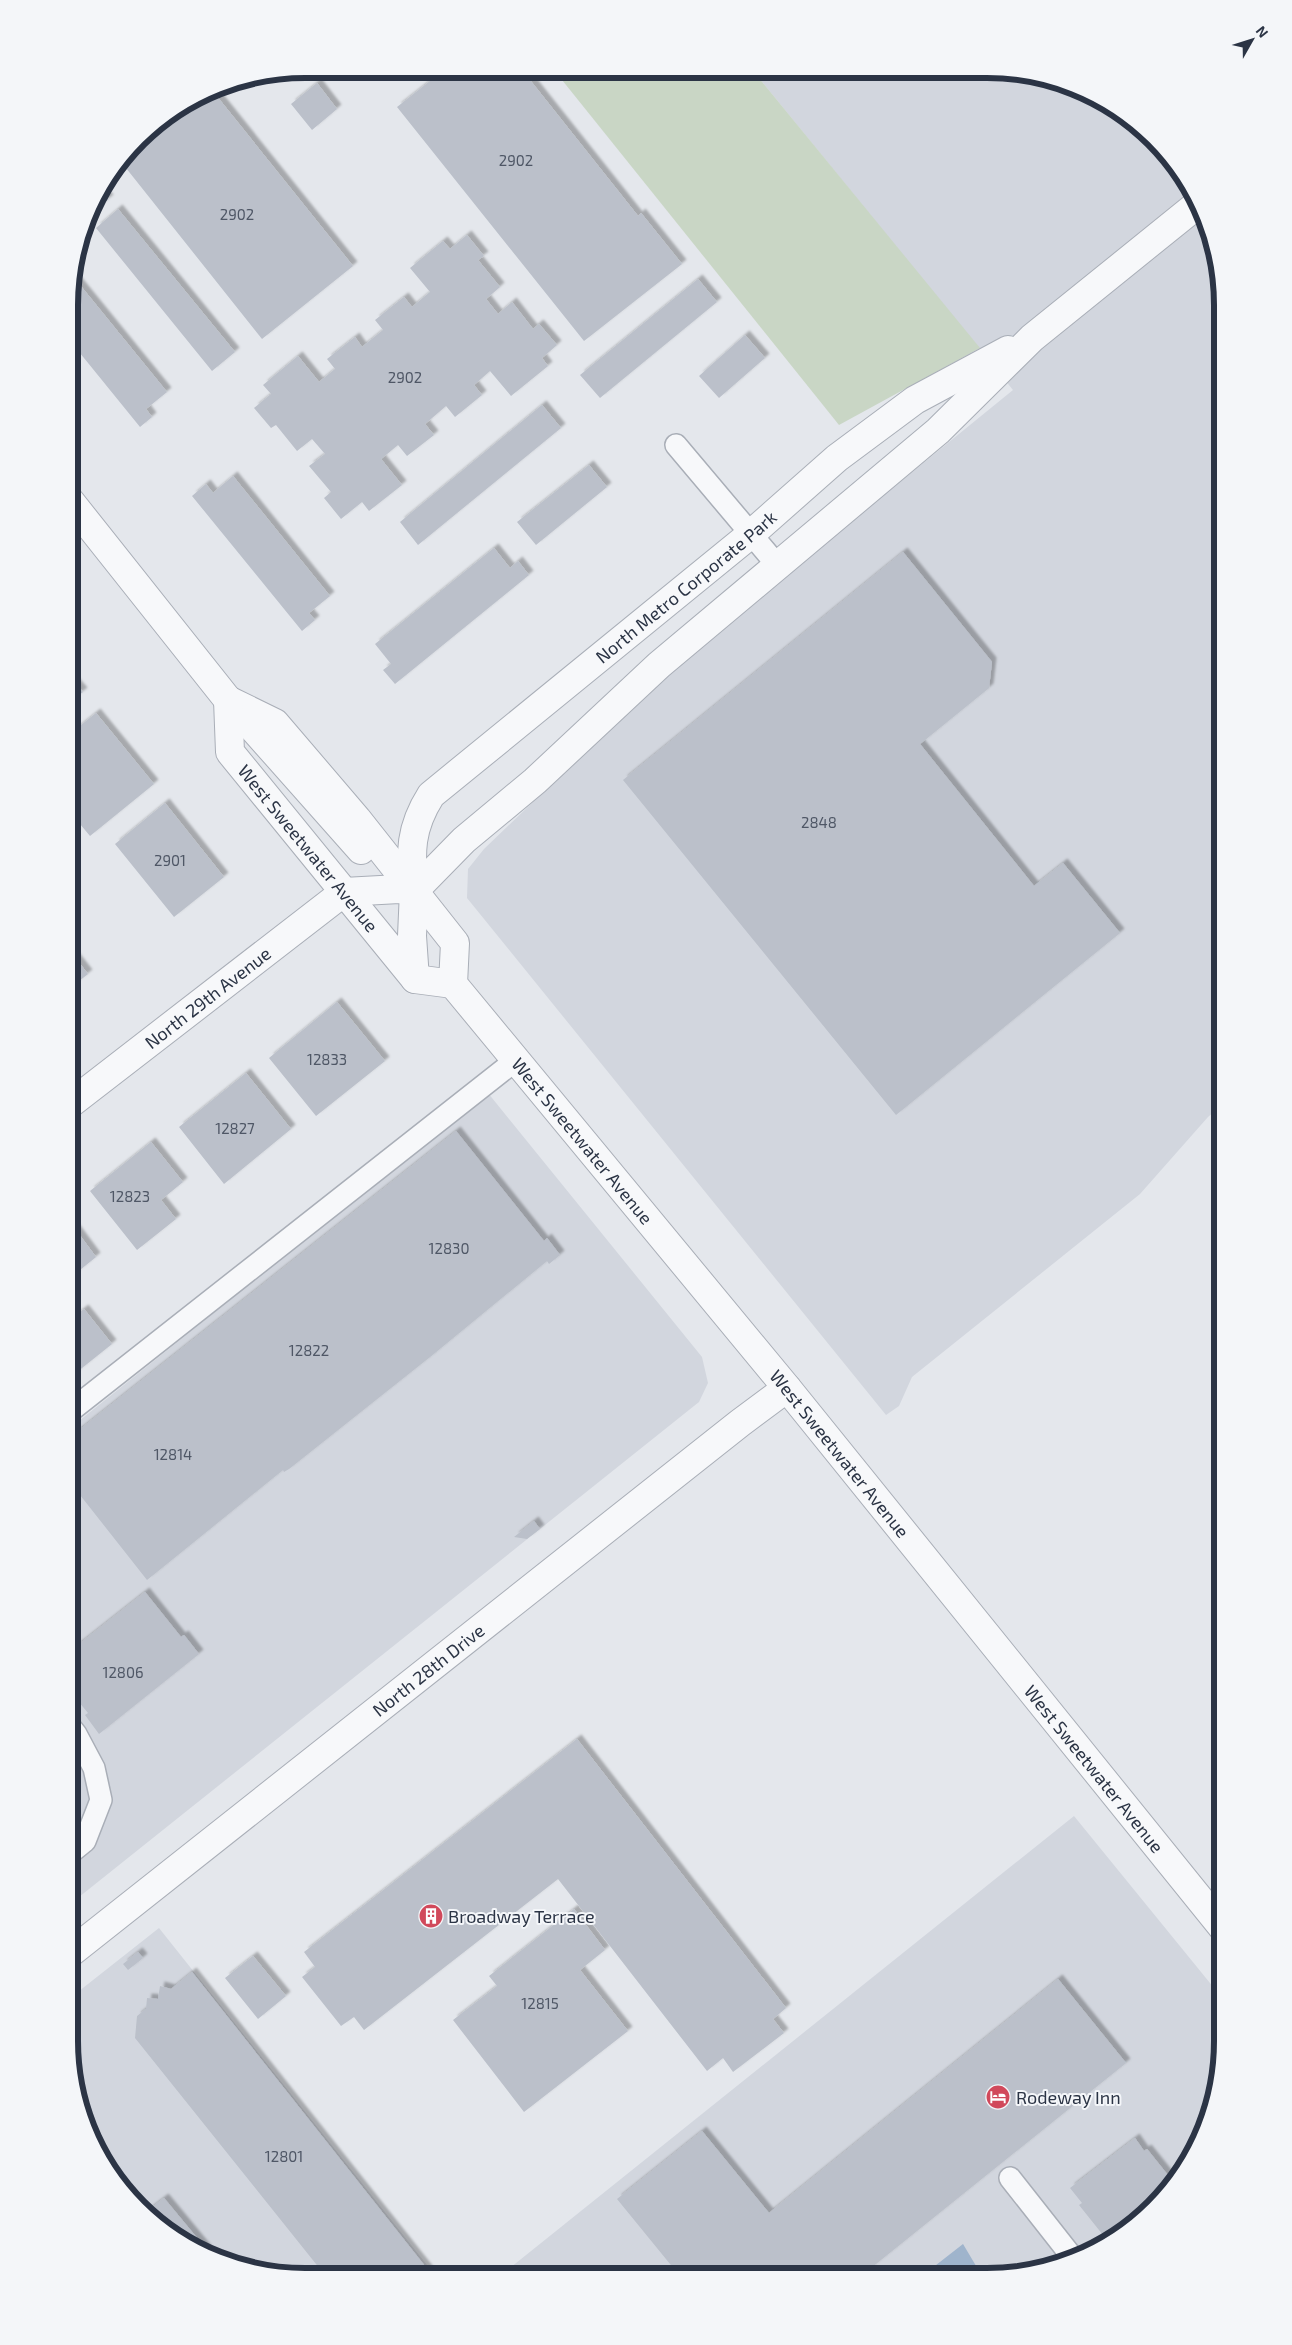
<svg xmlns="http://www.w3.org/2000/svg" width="1292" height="2345" viewBox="0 0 1292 2345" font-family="'Exo 2',sans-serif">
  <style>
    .built { fill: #d2d6de }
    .green { fill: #c9d6c5 }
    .water { fill: #9fb4cc }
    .building { fill: #bbc0ca; filter: url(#shadow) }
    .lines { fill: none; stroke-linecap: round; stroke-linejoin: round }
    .service-casing { stroke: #a9aeb7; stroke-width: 24 }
    .minor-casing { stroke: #a9aeb7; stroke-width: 30 }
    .tertiary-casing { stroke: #a9aeb7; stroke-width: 30 }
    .service { stroke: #f7f8fa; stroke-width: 21 }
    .minor { stroke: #f7f8fa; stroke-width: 28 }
    .tertiary { stroke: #f7f8fa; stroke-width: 28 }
    .labels { text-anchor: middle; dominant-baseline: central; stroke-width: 4; stroke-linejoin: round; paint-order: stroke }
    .number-label { font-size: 15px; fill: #4f5766 }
    .street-label { font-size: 18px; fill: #2b3445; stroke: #f4f6f9 }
    .poi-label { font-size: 18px; fill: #2b3445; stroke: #f4f6f9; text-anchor: start }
    .rim { fill: none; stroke: #2b3445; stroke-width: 6 }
  </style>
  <defs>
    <filter id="shadow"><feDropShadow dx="4.5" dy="-4.5" stdDeviation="1" flood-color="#0004"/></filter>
  </defs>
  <rect width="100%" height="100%" fill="#e4e7ec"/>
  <path class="built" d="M 754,72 L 1033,73 L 1091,93 L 1143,127 L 1183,173 L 1211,229 L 1223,305 L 1223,1104 L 1208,1117 L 1140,1194 L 912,1377 L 899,1406 L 886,1415 L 467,898 L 468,869 L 484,849 L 680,661 L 1013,390 Z
    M 488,1093 L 702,1357 L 708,1383 L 699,1402 L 69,1905 L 69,1429 Z
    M 1074,1816 L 1223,1999 L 1223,2056 L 1205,2130 L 1174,2184 L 1131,2228 L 1063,2264 L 987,2276 L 501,2275 Z
    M 159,1928 L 435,2275 L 274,2274 L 214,2258 L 161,2227 L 117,2184 L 81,2116 L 69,2040 L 69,1999 Z"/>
  <path class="green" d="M 554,70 L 754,72 L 980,348 L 839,425 Z"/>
  <path class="water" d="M 963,2244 L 982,2276 L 922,2276 Z"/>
  <path class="building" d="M 444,70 L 522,70 L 638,216 L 641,213 L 682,264 L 584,341 L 397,107 Z
    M 317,83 L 337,109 L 312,130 L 291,104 Z
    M 211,89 L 353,266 L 262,339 L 122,163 L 149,128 Z
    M 101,190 L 109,199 L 89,215 L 93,200 Z
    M 118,209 L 235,352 L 212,371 L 96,228 Z
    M 467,235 L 484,256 L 478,260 L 500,287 L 486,299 L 498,314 L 512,302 L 533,329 L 539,324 L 557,345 L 542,358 L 548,366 L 511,396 L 490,371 L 474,385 L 482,395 L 455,417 L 446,406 L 425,424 L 434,435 L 407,456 L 398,445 L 381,459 L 402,485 L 369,511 L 362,502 L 341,519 L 324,498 L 331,492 L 309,466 L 325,454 L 312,439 L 297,451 L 276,425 L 271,428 L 254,408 L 271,394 L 263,385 L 298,356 L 319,382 L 335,369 L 327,359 L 355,337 L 362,347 L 383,330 L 375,320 L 404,297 L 412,307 L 430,292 L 410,268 L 443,241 L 450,249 Z
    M 71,274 L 167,392 L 146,409 L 152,417 L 140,427 L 71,342 Z
    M 698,279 L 717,302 L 600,398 L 580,375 Z
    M 745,335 L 765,358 L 719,398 L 699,376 Z
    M 542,405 L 561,428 L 418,545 L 400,522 Z
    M 589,465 L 607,487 L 536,545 L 517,522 Z
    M 233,476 L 330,596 L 309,613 L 315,620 L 302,631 L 192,496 L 206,484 L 213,493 Z
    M 494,548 L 510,568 L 518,561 L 529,575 L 395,684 L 383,670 L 391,664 L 375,644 Z
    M 903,552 L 992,662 L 989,688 L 920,744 L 1034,886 L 1063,863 L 1120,933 L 896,1115 L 623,780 Z
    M 70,677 L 83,692 L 70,702 Z
    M 96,713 L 154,784 L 90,836 L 70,812 L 70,734 Z
    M 165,803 L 224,877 L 174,917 L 115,844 Z
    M 70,951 L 88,974 L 70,988 Z
    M 337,1002 L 385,1061 L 316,1116 L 269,1058 Z
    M 246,1073 L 291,1129 L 224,1184 L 179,1127 Z
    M 456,1131 L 544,1241 L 547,1238 L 560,1255 L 549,1264 L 547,1261 L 430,1357 L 289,1469 L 284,1472 L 283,1470 L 147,1580 L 69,1481 L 69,1438 Z
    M 151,1142 L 183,1182 L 161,1200 L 176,1219 L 137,1250 L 90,1191 Z
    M 70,1222 L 96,1257 L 70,1278 Z
    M 70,1292 L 75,1298 L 70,1302 Z
    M 84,1309 L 112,1344 L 72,1376 L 70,1373 L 70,1320 Z
    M 534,1521 L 540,1529 L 527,1539 L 514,1537 Z
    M 145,1592 L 181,1637 L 184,1635 L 199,1654 L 99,1734 L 85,1715 L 88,1713 L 69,1690 L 69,1652 Z
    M 577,1739 L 786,2008 L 773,2019 L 784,2033 L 733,2072 L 723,2058 L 707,2071 L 558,1879 L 364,2030 L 354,2017 L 341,2026 L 302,1977 L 315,1967 L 304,1952 Z
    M 69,1741 L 77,1751 L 69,1757 Z
    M 574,1909 L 605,1950 L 580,1970 L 628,2031 L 524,2112 L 453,2020 L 497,1986 L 489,1976 Z
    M 138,1952 L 143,1958 L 128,1970 L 123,1964 Z
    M 253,1956 L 286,1996 L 258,2019 L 225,1978 Z
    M 192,1972 L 432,2275 L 324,2274 L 135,2038 L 137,2016 L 146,2009 L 147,1998 L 158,1999 L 160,1986 L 171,1989 Z
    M 1058,1979 L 1126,2063 L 861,2276 L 679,2275 L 617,2199 L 702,2131 L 769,2213 Z
    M 1135,2138 L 1144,2151 L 1147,2149 L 1175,2184 L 1131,2228 L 1107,2240 L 1079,2205 L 1082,2203 L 1070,2188 Z
    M 164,2198 L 207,2250 L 204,2252 L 161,2227 L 146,2212 Z"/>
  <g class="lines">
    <defs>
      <path id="service" d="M 676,445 L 778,566
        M 69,1412 L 516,1060
        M 69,1854 L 85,1841 L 101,1800 L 94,1768 L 76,1734 L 69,1725
        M 1010,2178 L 1073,2258"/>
      <g id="minor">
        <path d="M 414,891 L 464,840 L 535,781 L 659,665 L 938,431 L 1032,338 L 1198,204"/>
        <path id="s1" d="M 414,891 C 410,852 410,828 431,795 L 751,534 L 837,458 L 915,400 L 1008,350"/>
        <path id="s2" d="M 70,1104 L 344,892"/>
      </g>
      <g id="tertiary">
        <path d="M 70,501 L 228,700 L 361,850"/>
        <path id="s3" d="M 228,700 L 275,723 L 357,819 L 455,943 L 453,984 L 787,1388 L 1223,1928"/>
        <path id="s4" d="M 228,700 L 230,752 L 415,979 L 453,984"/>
        <path d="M 414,891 L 412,936 L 415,979"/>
        <path d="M 344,892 L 399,889 L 414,891"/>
        <path id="s5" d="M 69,1954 L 740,1423 L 787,1388"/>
      </g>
    </defs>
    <use href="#service" class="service-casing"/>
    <use href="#minor" class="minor-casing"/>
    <use href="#tertiary" class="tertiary-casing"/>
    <use href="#service" class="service"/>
    <use href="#minor" class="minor"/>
    <use href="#tertiary" class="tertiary"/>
  </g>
  <defs>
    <symbol id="building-disc" viewBox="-11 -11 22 22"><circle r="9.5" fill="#d1495b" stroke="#f4f6f9"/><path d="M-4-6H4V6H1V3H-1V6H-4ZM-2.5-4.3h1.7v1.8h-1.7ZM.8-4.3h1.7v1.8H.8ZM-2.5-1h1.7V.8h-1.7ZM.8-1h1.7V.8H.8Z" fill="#fff"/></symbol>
    <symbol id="hotel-disc" viewBox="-11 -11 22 22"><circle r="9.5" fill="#d1495b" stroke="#f4f6f9"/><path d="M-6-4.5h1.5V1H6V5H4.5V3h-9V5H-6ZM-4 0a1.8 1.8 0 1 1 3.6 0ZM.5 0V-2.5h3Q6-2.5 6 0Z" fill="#fff"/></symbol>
  </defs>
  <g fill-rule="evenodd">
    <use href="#building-disc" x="417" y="1902" width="28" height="28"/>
    <use href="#hotel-disc" x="984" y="2083" width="28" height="28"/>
  </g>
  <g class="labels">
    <g class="number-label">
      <text x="516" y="160">2902</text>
      <text x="237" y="214">2902</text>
      <text x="405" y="377">2902</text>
      <text x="819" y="822">2848</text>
      <text x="170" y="860">2901</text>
      <text x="327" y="1059">12833</text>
      <text x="235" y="1128">12827</text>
      <text x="130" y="1196">12823</text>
      <text x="449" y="1248">12830</text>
      <text x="309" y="1350">12822</text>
      <text x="173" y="1454">12814</text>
      <text x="123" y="1672">12806</text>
      <text x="540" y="2003">12815</text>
      <text x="284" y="2156">12801</text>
    </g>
    <g class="street-label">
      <text stroke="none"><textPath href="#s1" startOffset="429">North Metro Corporate Park</textPath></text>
      <text stroke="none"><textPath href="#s4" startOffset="176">West Sweetwater Avenue</textPath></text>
      <text stroke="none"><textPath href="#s2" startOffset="174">North 29th Avenue</textPath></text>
      <text stroke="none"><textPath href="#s3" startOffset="581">West Sweetwater Avenue</textPath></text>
      <text stroke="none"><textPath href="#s3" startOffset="986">West Sweetwater Avenue</textPath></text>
      <text stroke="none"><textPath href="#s5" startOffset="458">North 28th Drive</textPath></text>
      <text stroke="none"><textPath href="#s3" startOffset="1391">West Sweetwater Avenue</textPath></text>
    </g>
    <g class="poi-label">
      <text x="448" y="1916">Broadway Terrace</text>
      <text x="1016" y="2097">Rodeway Inn</text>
    </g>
  </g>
  <path d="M0 0H1292V2345H0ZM305 78H987A227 227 0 0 1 1214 305V2041A227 227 0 0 1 987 2268H305A227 227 0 0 1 78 2041V305A227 227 0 0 1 305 78Z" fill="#f4f6f9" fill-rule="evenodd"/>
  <path class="rim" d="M305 78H987A227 227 0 0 1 1214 305V2041A227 227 0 0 1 987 2268H305A227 227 0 0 1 78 2041V305A227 227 0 0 1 305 78Z"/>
  <g transform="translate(1252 40) rotate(51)" stroke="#f4f6f9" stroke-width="4" paint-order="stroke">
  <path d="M0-4L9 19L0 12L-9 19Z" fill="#2b3445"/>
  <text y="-8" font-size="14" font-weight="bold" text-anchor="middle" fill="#2b3445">N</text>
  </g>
</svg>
